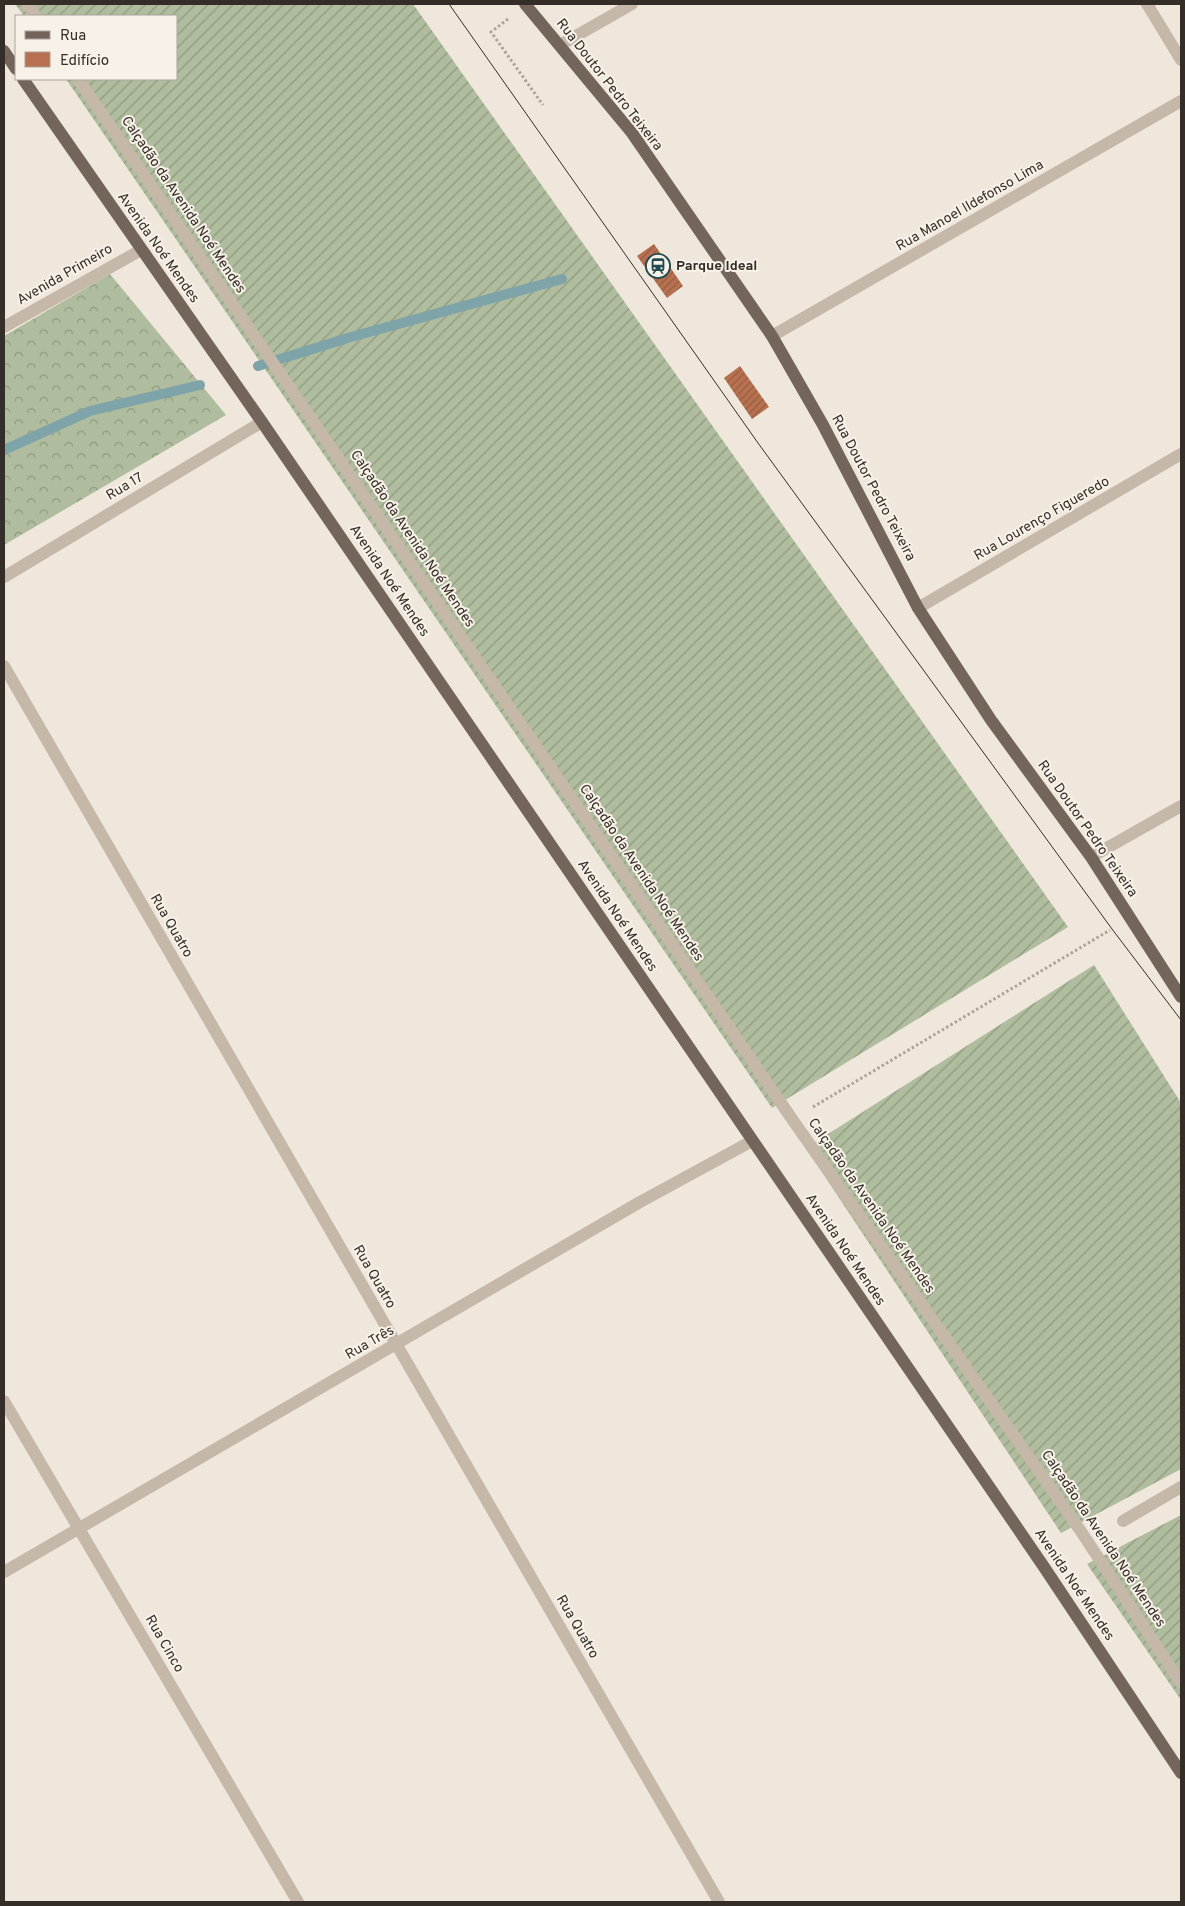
<svg xmlns="http://www.w3.org/2000/svg" width="1185" height="1906" viewBox="0 0 1185 1906" font-family="Overpass,sans-serif">
  <style>
    .forest { fill: url(#forest-crowns) }
    .garden { fill: url(#garden-furrows) }
    .lines { fill: none; stroke-linecap: round; stroke-linejoin: round }
    .stream { stroke: #7ea4a9; stroke-width: 10 }
    .building { fill: url(#building-hatch) }
    .path { stroke: #b1a294; stroke-width: 3; stroke-dasharray: 2.5 2.5; stroke-linecap: butt }
    .minor { stroke: #c5b8a9; stroke-width: 12 }
    .major { stroke: #74655b; stroke-width: 12 }
    .tram { stroke: #342d28; stroke-width: 1 }
    .labels { text-anchor: middle; dominant-baseline: central; stroke-width: 4; stroke-linejoin: round; paint-order: stroke }
    .street-label { font-size: 14px; fill: #342d28; stroke: #f7f1e8 }
    .poi-label { font-size: 14px; font-weight: bold; fill: #342d28; stroke: #f7f1e8; text-anchor: start }
  </style>
  <defs>
    <pattern id="forest-crowns" width="20" height="18" patternUnits="userSpaceOnUse" patternTransform="scale(1.25)"><rect width="20" height="18" fill="#afbc9d"/><path d="M2 6a3 3 0 1 1 6 0M12 15a3 3 0 1 1 6 0" fill="none" stroke="#8f9980"/></pattern>
    <pattern id="garden-furrows" width="10" height="10" patternUnits="userSpaceOnUse" patternTransform="scale(1.25)"><rect width="10" height="10" fill="#afbc9d"/><path d="M-1 1l2-2M0 10L10 0M9 11l2-2" fill="none" stroke="#8f9980"/></pattern>
    <pattern id="building-hatch" width="6" height="6" patternUnits="userSpaceOnUse" patternTransform="scale(1.25)"><rect width="6" height="6" fill="#b87150"/><path d="M-1 1l2-2M0 6l6-6M5 7l2-2" fill="none" stroke="#965d42"/></pattern>
  </defs>
  <rect width="100%" height="100%" fill="#efe7dc"/>
  <path class="forest" d="M 110,274 L 226,415 L 4,545 L 4,336 Z"/>
  <path class="garden" d="M 15,4 L 413,4 L 1068,927 L 772,1108 L 66,79 L 176,79 L 176,16 L 24,16 Z
    M 1094,965 L 1181,1103 L 1181,1469 L 1061,1533 L 806,1148 Z
    M 1181,1515 L 1181,1700 L 1087,1564 Z"/>
  <g class="lines">
    <path class="stream" d="M 258,366 L 351,337 L 562,279
      M 4,450 L 90,411 L 200,385"/>
  </g>
  <path class="building" d="M 654,244 L 683,286 L 667,298 L 637,256 Z
    M 740,366 L 769,407 L 752,419 L 724,378 Z"/>
  <g class="lines">
    <path class="path" d="M 508,19 L 491,32 L 543,105
      M 813,1107 L 1110,930"/>
    <path class="minor" d="M 27,4 L 36,16
      M 1147,4 L 1181,60
      M 560,45 L 632,4
      M 78,79 L 792,1119 L 1080,1530 L 1181,1683
      M 4,327 L 141,250
      M 772,336 L 1181,101
      M 4,577 L 262,422
      M 918,608 L 1181,454
      M 4,666 L 719,1902
      M 1091,857 L 1181,806
      M 4,1401 L 298,1902
      M 1123,1521 L 1181,1487
      M 4,1572 L 640,1202 L 752,1141"/>
    <path class="major" d="M 525,4 L 632,133 L 772,336 L 823,425 L 918,608 L 991,720 L 1091,857 L 1181,997
      M 4,51 L 16,69
      M 23,79 L 262,422 L 1044,1567 L 1181,1773"/>
    <path class="tram" d="M 449,4 L 758,443 L 1112,929 L 1181,1020"/>
  </g>
  <defs>
    <symbol id="station-ring" viewBox="-11 -11 22 22"><circle r="9.5" fill="#f7f1e8" stroke="#224a50" stroke-width="1.5"/><path d="M-3-6H3Q5-6 5-4V2Q5 4 3 4L4.5 6H3L1.5 4h-3L-3 6H-4.5L-3 4Q-5 4-5 2V-4Q-5-6-3-6ZM-3.5-4v3h7v-3ZM-3.5 1v1.5H-2V1ZM2 1v1.5H3.5V1Z" fill="#224a50"/></symbol>
  </defs>
  <g fill-rule="evenodd">
    <use href="#station-ring" x="644" y="252" width="28" height="28"/>
  </g>
  <g class="labels">
    <g class="street-label">
      <text transform="translate(609 85) rotate(52)">Rua Doutor Pedro Teixeira</text>
      <text transform="translate(183 205) rotate(56)">Calçadão da Avenida Noé Mendes</text>
      <text transform="translate(970 206) rotate(-30)">Rua Manoel Ildefonso Lima</text>
      <text transform="translate(158 248) rotate(55)">Avenida Noé Mendes</text>
      <text transform="translate(65 275) rotate(-30)">Avenida Primeiro</text>
      <text transform="translate(125 487) rotate(-31)">Rua 17</text>
      <text transform="translate(873 488) rotate(62)">Rua Doutor Pedro Teixeira</text>
      <text transform="translate(1042 519) rotate(-30)">Rua Lourenço Figueredo</text>
      <text transform="translate(412 539) rotate(56)">Calçadão da Avenida Noé Mendes</text>
      <text transform="translate(389 581) rotate(56)">Avenida Noé Mendes</text>
      <text transform="translate(1087 829) rotate(55)">Rua Doutor Pedro Teixeira</text>
      <text transform="translate(641 873) rotate(56)">Calçadão da Avenida Noé Mendes</text>
      <text transform="translate(617 916) rotate(56)">Avenida Noé Mendes</text>
      <text transform="translate(171 926) rotate(60)">Rua Quatro</text>
      <text transform="translate(871 1206) rotate(55)">Calçadão da Avenida Noé Mendes</text>
      <text transform="translate(845 1250) rotate(56)">Avenida Noé Mendes</text>
      <text transform="translate(374 1277) rotate(60)">Rua Quatro</text>
      <text transform="translate(370 1343) rotate(-30)">Rua Três</text>
      <text transform="translate(1103 1539) rotate(56)">Calçadão da Avenida Noé Mendes</text>
      <text transform="translate(1074 1585) rotate(56)">Avenida Noé Mendes</text>
      <text transform="translate(577 1627) rotate(60)">Rua Quatro</text>
      <text transform="translate(164 1644) rotate(60)">Rua Cinco</text>
    </g>
    <g class="poi-label">
      <text x="676" y="266">Parque Ideal</text>
    </g>
  </g>
  <rect width="1185" height="1906" fill="none" stroke="#342d28" stroke-width="10"/>
  <rect x="15" y="15" width="162" height="65" fill="#f7f1e8" stroke="#a9a39b"/>
  <rect x="25" y="31" width="25" height="8" fill="#74655b" stroke="#a9a39b"/>
  <text x="60" y="40" font-size="15" fill="#342d28">Rua</text>
  <rect x="25" y="52" width="25" height="15" fill="#b87150" stroke="#a9a39b"/>
  <text x="60" y="65" font-size="15" fill="#342d28">Edifício</text>
</svg>
